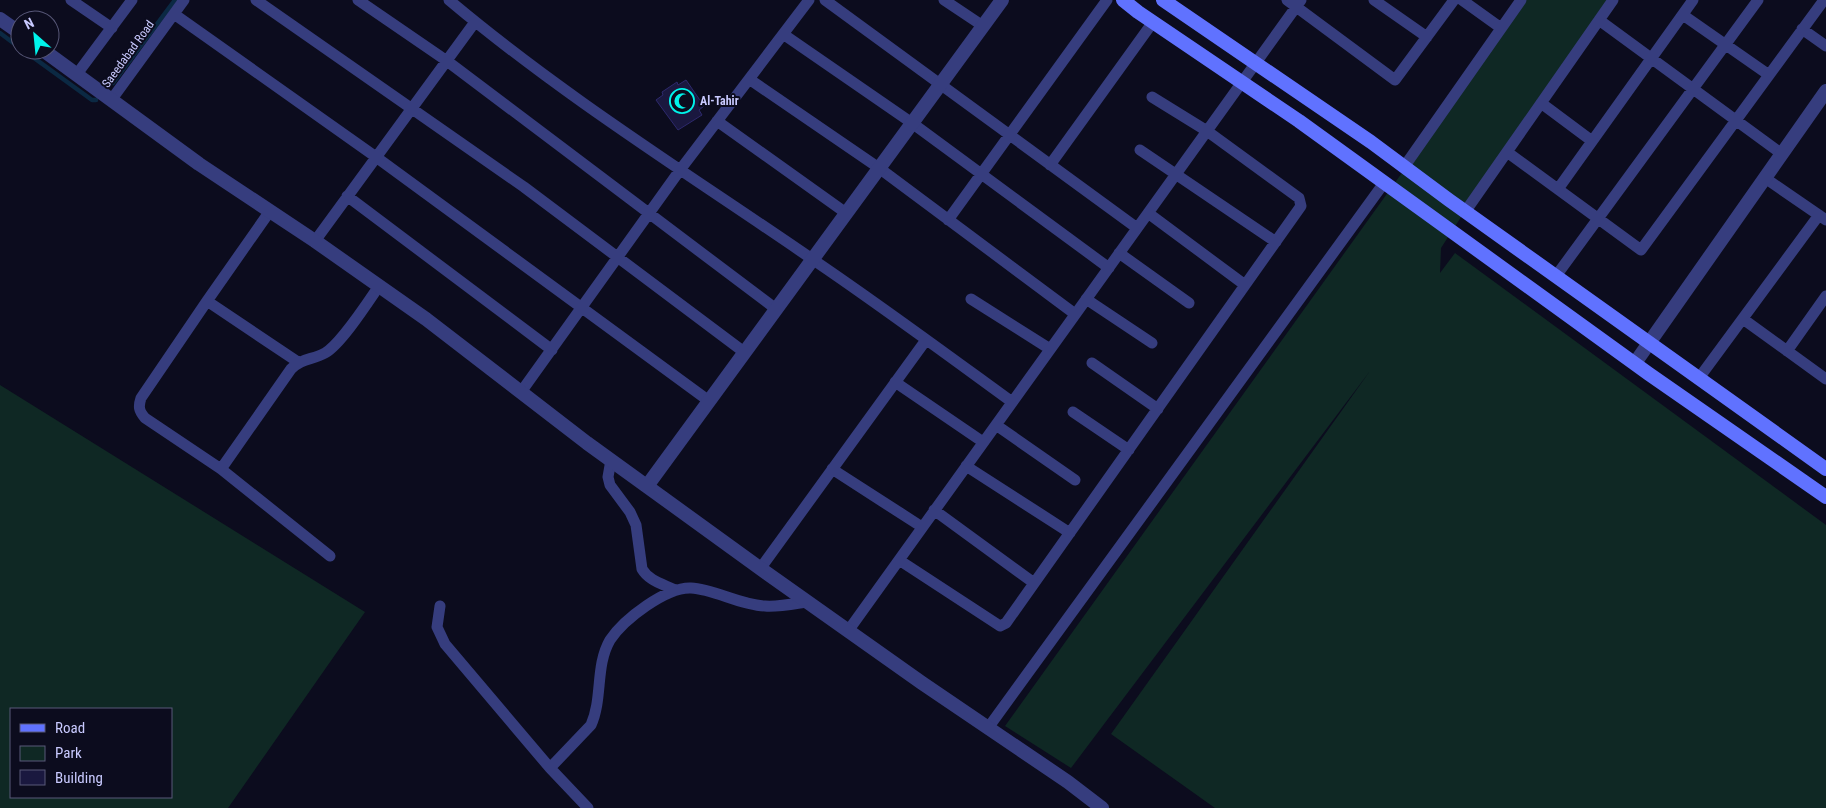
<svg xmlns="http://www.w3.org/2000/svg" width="1826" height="808" viewBox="0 0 1826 808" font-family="'Roboto Condensed',sans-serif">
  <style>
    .green { fill: #0f2824; fill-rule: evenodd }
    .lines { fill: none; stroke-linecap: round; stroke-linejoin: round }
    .stream { stroke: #0b2943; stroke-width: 4.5 }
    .building { fill: #1a183f; stroke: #2d296c }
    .minor { stroke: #363d7e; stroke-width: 11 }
    .tertiary { stroke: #363d7e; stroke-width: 14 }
    .secondary { stroke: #6072ff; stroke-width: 14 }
    .labels { text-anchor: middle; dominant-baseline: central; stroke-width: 4; stroke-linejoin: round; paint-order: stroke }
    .street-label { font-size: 12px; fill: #c9caff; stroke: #0c0c1e }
    .poi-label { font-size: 12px; font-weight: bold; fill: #c9caff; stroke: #0c0c1e; text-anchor: start }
  </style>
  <rect width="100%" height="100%" fill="#0c0c1e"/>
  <path class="green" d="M 1526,0 L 1609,0 L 1504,151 L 1441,248 L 1440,273 L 1455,253 L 1826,525 L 1826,808 L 1215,808 L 1111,734 L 1370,371 L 1071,768 L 1005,726 Z
    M 0,385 L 365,612 L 228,808 L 0,808 ZM 11,709 L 171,709 L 171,797 L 11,797 Z"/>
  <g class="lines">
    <path class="stream" d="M 0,33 L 20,48
      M 23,50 L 92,100 L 96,100
      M 113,83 L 175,0"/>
  </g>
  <path class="building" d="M 686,80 L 704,106 L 699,110 L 702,115 L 678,130 L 656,100 L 663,95 L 662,92 L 677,82 L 678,85 Z"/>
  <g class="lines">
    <path class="minor" d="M 71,0 L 112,28
      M 256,0 L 524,187 L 744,352
      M 358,0 L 447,61 L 776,309
      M 449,0 C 563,96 690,175 812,259 C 880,305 946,354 1012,402
      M 825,0 L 1137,228
      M 944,0 L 983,26
      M 1287,0 L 1395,80 L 1454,0
      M 1374,0 L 1427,37
      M 1462,0 L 1501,28
      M 174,14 L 376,157 L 709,401
      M 1683,15 L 1769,75
      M 1599,20 L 1782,154
      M 1802,29 L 1826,46
      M 783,34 L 912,123 L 1109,268
      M 77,74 L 132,0
      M 749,79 L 879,168 L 1075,314
      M 112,99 L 184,0
      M 1541,103 L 1592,141
      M 717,121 L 846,213
      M 1140,150 L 1276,242
      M 1507,152 L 1641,250 L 1824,0
      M 1050,165 L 1153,22
      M 1404,167 L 1521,0
      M 1765,178 L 1826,220
      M 1558,189 L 1693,0
      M 347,196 L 552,350
      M 270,211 L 207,301 L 141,398 C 138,407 139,411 145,418 L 221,469 L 330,556
      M 1465,212 L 1613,0
      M 1148,213 L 1245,285
      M 948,220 L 1107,0
      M 315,241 L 475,22
      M 1119,253 L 1189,303
      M 1556,276 L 1758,0
      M 971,299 L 1050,349
      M 1086,299 L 1152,343
      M 207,301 L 298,362
      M 1743,319 L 1826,379
      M 1787,351 L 1826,296
      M 1092,363 L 1158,409
      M 1699,378 L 1819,215
      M 895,382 L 983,442
      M 521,392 L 680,170 L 809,0
      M 1073,412 L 1129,450
      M 996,425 L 1075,480
      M 611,460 L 608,477 L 610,485 L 630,512 L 636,525 L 642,569 C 649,581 663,584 675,590
      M 966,466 L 1070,533
      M 221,469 L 291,369 C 302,358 312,360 325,353 C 341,344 368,302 379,286
      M 832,469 L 922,527
      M 934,510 L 1034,583
      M 899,560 L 1000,626 L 1006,623 L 1301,206 L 1299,198 L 1207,131 L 1152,97
      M 760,569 L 926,340
      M 440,606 L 437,627 L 445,644 L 550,768 L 588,808
      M 848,631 L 1301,0
      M 988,728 L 1384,183
      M 550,768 L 591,725 C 603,698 595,666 610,640 C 624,619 666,587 691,588 C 714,589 740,605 765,606 C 778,607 793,604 806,602"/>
    <path class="tertiary" d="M 0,19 L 20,33
      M 43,50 L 199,164 L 315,241 L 426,319 L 587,443 L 768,574 L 922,683 L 1068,782 L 1102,808
      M 1635,363 L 1826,91
      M 647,486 L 1002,0"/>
    <path class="secondary" d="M 1123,0 L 1138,12 L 1299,121 L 1649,374 L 1826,497
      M 1163,0 L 1371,142 L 1449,200 L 1826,469"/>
  </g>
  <defs>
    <symbol id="mosque-ring" viewBox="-11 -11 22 22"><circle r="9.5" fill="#0c0c1e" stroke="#00f4eb" stroke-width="1.5"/><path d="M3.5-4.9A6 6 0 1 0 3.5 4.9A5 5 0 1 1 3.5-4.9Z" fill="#00f4eb"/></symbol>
  </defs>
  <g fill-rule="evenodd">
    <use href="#mosque-ring" x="668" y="87" width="28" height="28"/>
  </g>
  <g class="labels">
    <g class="street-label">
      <text transform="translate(128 54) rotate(-54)">Saeedabad Road</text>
    </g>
    <g class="poi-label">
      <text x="700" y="101">Al-Tahir</text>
    </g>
  </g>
  <rect x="10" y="708" width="162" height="90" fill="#0c0c1e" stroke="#585878"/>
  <rect x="20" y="724" width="25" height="8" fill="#6072ff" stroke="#585878"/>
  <text x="55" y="733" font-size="15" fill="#c9caff">Road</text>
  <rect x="20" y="746" width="25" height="15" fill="#0f2824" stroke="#585878"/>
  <text x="55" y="758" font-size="15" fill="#c9caff">Park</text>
  <rect x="20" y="770" width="25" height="15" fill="#1a183f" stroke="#585878"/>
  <text x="55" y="783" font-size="15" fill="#c9caff">Building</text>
  <g transform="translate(35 35) rotate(333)"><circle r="24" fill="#0c0c1e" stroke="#585878"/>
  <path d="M0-4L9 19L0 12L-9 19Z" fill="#00f4eb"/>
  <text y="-8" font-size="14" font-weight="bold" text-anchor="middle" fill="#c9caff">N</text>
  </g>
</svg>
